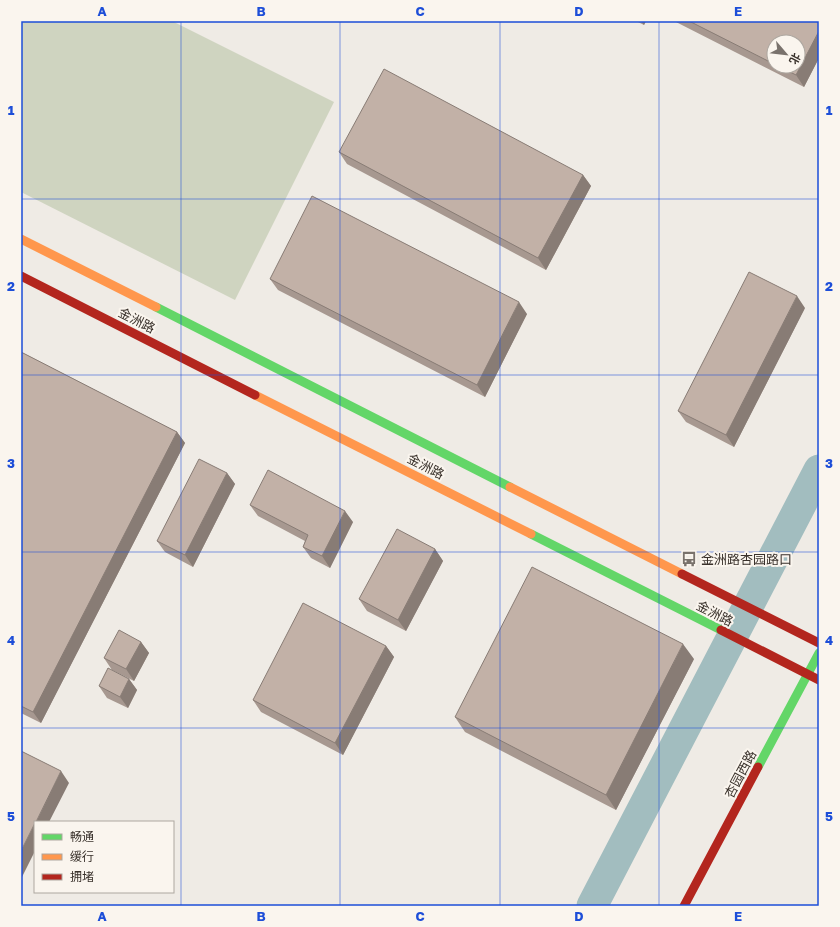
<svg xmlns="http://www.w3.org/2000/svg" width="840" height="927" viewBox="0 0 840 927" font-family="'Golos Text','Noto Sans SC',sans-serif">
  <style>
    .green { fill: #cfd4c0 }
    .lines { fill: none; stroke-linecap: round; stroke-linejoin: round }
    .river { stroke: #a2bdbf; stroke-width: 31 }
    .fast { stroke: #63d668; stroke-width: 9 }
    .slow { stroke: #ff974d; stroke-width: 9 }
    .jam { stroke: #b3261e; stroke-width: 9 }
    .wall { fill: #a79890; fill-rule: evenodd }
    .shaded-wall { fill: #887c75 }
    .building { fill: #c2b1a7; stroke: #887c75 }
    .grid { fill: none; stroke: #1d4ed8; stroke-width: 1; stroke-opacity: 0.55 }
    .labels { text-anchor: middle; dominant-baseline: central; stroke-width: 4; stroke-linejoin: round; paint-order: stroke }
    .street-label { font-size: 13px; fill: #39312b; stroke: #faf5ee }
    .poi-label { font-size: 13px; fill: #39312b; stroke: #faf5ee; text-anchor: start }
    .neatline { fill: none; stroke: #1d4ed8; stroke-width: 1.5 }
    .grid-label { font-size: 13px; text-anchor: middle; font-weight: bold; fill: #1d4ed8 }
  </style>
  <rect width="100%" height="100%" fill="#efebe5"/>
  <path class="green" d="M 21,21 L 172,21 L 334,102 L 235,300 L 21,192 Z"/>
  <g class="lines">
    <path class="river" d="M 592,906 L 819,470"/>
    <path class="fast" d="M 156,307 L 510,487
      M 531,534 L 721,630
      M 758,767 L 819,653"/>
    <path class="slow" d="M 21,239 L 156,307
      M 255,395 L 531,534
      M 510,487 L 682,574"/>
    <path class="jam" d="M 21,276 L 255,395
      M 682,574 L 819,643
      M 721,630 L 819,680
      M 684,906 L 758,767"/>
  </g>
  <path class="wall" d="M 636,21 L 646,21 L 644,25 Z
    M 676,21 L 819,21 L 819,58 L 804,87 L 676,22 ZM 774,42 L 798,66 L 774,66 Z
    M 339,152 L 583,175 L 591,186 L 546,270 L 347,164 Z
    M 270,279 L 527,314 L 485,397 L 278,290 Z
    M 805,308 L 734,447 L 686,422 L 678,411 Z
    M 21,352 L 177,432 L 185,443 L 41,723 L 21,713 Z
    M 227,473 L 235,484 L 193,567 L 165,552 L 157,541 Z
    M 250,505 L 353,522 L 330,568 L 311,558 L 303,547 L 305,541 L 258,516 Z
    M 435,549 L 443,561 L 406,631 L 367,611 L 359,599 Z
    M 141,642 L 149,653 L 134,681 L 112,670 L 104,658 Z
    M 386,646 L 394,657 L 343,755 L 261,712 L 253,700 Z
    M 694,659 L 616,810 L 465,732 L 455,717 Z
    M 129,679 L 137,690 L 128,708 L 107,698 L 99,686 Z"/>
  <path class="shaded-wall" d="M 641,21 L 646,21 L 644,25 Z
    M 819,31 L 819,58 L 804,87 L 796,75 Z
    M 583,175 L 591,186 L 546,270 L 538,258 Z
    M 797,296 L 805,308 L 734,447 L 726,435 Z
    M 519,302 L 527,314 L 485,397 L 477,385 Z
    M 177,432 L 185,443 L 41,723 L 33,712 Z
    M 227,473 L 235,484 L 193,567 L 185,555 Z
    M 345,511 L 353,522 L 330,568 L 322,556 Z
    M 435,549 L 443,561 L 406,631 L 398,620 Z
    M 141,642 L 149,653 L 134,681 L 126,669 Z
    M 683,644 L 694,659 L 616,810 L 606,795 Z
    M 386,646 L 394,657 L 343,755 L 335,743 Z
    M 129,679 L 137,690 L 128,708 L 120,697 Z
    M 61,771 L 69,783 L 49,822 L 36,822 Z
    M 35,823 L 35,851 L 21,879 L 21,851 Z"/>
  <path class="building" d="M 689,21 L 819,21 L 819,31 L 796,75 L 778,66 L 798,66 L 798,42 L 774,42 L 774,64 Z
    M 384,69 L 583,175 L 538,258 L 339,152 Z
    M 312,196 L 519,302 L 477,385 L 270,279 Z
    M 749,272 L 797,296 L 726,435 L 678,411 Z
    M 21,352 L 177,432 L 33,712 L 21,706 Z
    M 199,459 L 227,473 L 185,555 L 157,541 Z
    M 268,470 L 345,511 L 322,556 L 303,547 L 308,535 L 250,505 Z
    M 397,529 L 435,549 L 398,620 L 359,599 Z
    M 532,567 L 683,644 L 606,795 L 455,717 Z
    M 303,603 L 386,646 L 335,743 L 253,700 Z
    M 119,630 L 141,642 L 126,669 L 104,658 Z
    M 108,668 L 129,679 L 120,697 L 99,686 Z
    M 21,751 L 61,771 L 36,822 L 35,822 L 35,823 L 21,851 Z"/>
  <path class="grid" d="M 181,21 L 181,906M 340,21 L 340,906M 500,21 L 500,906M 659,21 L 659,906M 21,199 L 819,199M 21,375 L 819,375M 21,552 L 819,552M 21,728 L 819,728"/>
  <defs>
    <symbol id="bus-bare" viewBox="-9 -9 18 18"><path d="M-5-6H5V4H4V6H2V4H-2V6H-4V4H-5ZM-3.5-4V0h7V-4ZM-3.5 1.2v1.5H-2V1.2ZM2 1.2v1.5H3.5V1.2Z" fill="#79726c" stroke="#faf5ee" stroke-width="2.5" paint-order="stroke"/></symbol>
  </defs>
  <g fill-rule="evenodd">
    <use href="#bus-bare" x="678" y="548" width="22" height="22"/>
  </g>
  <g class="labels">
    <g class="street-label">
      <text transform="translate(137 320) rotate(27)">金洲路</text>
      <text transform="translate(426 466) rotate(27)">金洲路</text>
      <text transform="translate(715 613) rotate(27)">金洲路</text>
      <text transform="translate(740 774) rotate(-62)">杏园西路</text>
    </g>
    <g class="poi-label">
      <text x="701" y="559">金洲路杏园路口</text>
    </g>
  </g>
  <rect width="840" height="927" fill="none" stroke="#faf5ee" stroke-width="44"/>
  <rect x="34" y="821" width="140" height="72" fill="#faf5ee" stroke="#ada7a0"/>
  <rect x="42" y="834" width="20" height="6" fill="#63d668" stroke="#ada7a0"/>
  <text x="70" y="841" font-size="12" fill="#39312b">畅通</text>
  <rect x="42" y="854" width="20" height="6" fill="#ff974d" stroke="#ada7a0"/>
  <text x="70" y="861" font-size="12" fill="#39312b">缓行</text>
  <rect x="42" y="874" width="20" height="6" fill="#b3261e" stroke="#ada7a0"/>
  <text x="70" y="881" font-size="12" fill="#39312b">拥堵</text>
  <g transform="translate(786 54) rotate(118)"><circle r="19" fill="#faf5ee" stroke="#ada7a0"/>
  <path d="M0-3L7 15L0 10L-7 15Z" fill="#79726c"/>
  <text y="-6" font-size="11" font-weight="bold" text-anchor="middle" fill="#39312b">北</text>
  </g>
  <rect x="22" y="22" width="796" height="883" class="neatline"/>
  <g class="grid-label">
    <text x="102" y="16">A</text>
    <text x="261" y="16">B</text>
    <text x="420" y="16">C</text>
    <text x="579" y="16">D</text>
    <text x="738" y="16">E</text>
    <text x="11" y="115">1</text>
    <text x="829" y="115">1</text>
    <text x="11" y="291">2</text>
    <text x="829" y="291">2</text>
    <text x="11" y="468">3</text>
    <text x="829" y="468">3</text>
    <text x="11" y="645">4</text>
    <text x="829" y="645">4</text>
    <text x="11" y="821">5</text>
    <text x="829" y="821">5</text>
    <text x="102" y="921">A</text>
    <text x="261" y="921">B</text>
    <text x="420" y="921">C</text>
    <text x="579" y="921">D</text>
    <text x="738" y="921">E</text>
  </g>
</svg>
